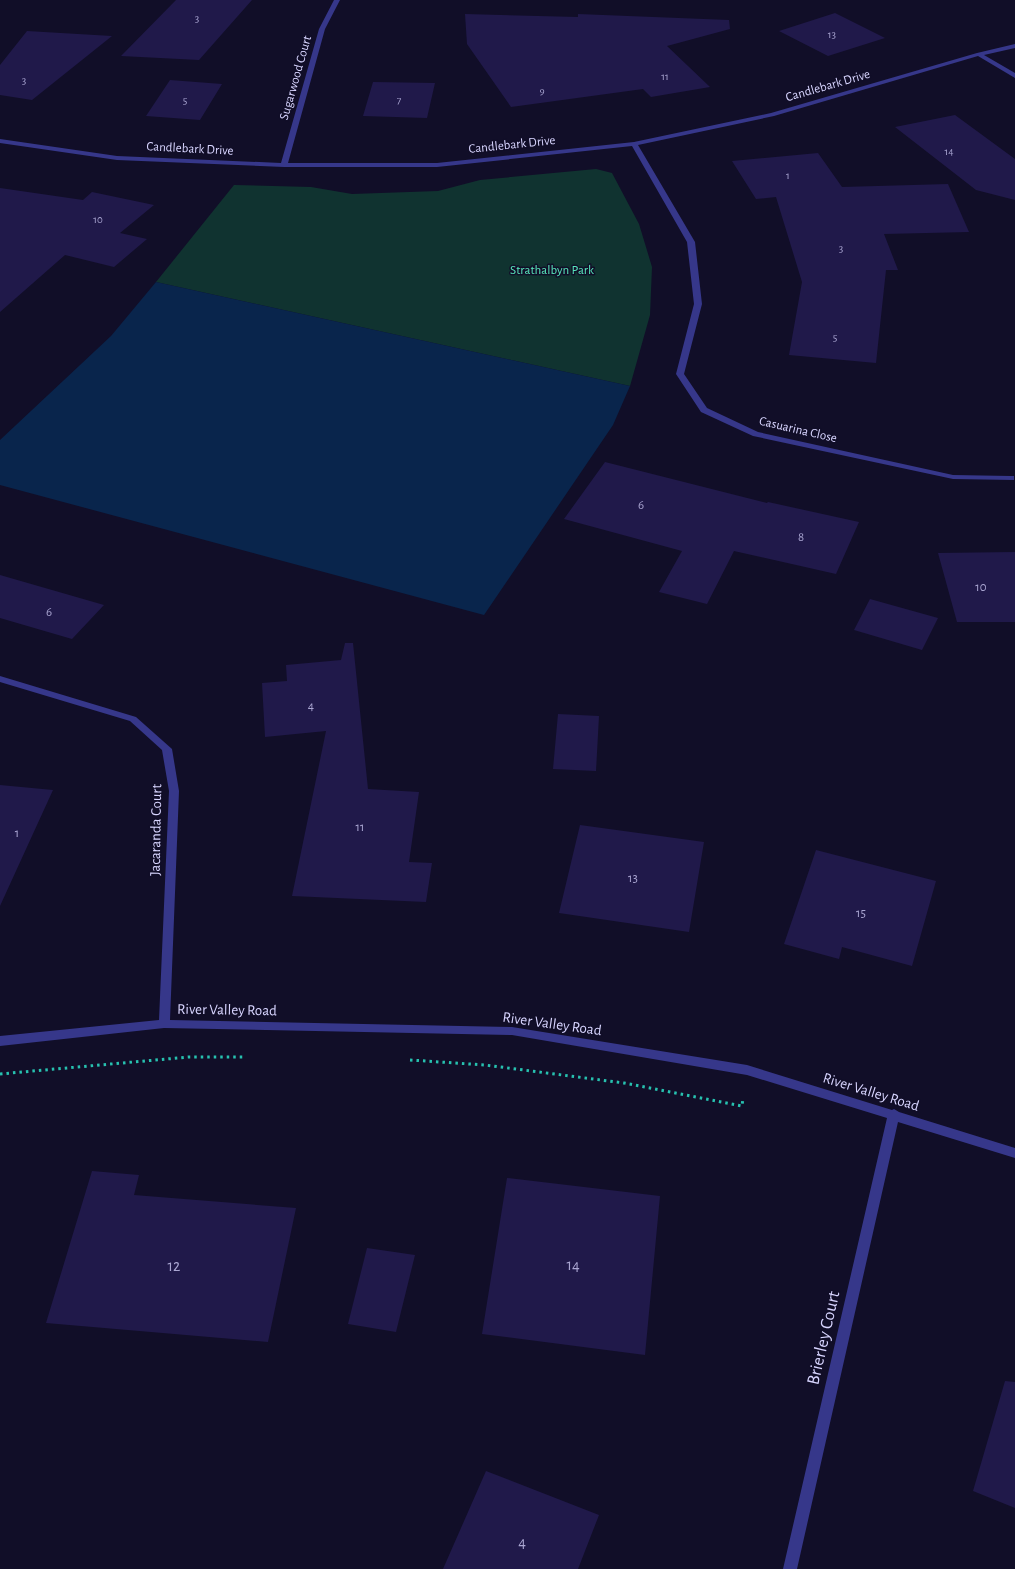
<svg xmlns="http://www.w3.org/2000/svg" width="1015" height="1569" viewBox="0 0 1015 1569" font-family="'Alegreya Sans',sans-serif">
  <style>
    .green { fill: #103330 }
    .water { fill: #09254c }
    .building { fill: #20194a }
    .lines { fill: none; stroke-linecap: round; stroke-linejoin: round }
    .path { stroke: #27c1af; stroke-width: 3; stroke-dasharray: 2.5 4; stroke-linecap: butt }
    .minor { fill: #36378a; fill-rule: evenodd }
    .labels { text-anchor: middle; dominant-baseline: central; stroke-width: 3; stroke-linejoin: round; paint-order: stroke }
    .far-number-label { font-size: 11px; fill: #aaa6d2 }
    .far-street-label { font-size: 13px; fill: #d8d5ff; stroke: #110e28 }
    .far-park-label { font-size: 13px; fill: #58e8bc; stroke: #110e28 }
    .number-label { font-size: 13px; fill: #aaa6d2 }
    .street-label { font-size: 15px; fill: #d8d5ff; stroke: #110e28 }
    .near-number-label { font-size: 16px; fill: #aaa6d2 }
    .near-street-label { font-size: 18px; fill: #d8d5ff; stroke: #110e28 }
  </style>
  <rect width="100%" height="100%" fill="#110e28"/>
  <path class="green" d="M 596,169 L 612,173 L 639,224 L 652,267 L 650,315 L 630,386 L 156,282 L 234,185 L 311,187 L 352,194 L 438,191 L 480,180 Z"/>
  <path class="water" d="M 156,282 L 630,386 L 613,425 L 484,615 L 0,485 L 0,440 L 111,336 Z"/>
  <path class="building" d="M 176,0 L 252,0 L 199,60 L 121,56 Z
    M 835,13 L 885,38 L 828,56 L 779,31 Z
    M 465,14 L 578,17 L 578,14 L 729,20 L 730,29 L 667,46 L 710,87 L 651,97 L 643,89 L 511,107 L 467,44 Z
    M 27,31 L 112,36 L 32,100 L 0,95 L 0,65 Z
    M 170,80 L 222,84 L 200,120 L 146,116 Z
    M 373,82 L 435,83 L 427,118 L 363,116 Z
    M 955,115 L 1015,159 L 1015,200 L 976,190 L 895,127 Z
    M 818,153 L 842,187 L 948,184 L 969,232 L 884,234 L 898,270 L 886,270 L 876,363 L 789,355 L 802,282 L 776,197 L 756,199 L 732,161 Z
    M 0,188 L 83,200 L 92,192 L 154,205 L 120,233 L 147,239 L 114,267 L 65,255 L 0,312 Z
    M 605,462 L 767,503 L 768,502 L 859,522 L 836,574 L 734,551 L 707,604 L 659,592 L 682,551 L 564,519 Z
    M 1015,552 L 1015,622 L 957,622 L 938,553 Z
    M 0,575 L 104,605 L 72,639 L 0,618 Z
    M 870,599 L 938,618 L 922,650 L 854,630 Z
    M 345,643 L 353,643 L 368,789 L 419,792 L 409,862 L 432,863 L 426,902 L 292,896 L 326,731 L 265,737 L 262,683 L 287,681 L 286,665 L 341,660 Z
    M 558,714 L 599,716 L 596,771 L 553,769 Z
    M 0,785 L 53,790 L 0,906 Z
    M 580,825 L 704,842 L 689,932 L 559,913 Z
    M 816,850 L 936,881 L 912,966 L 842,947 L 839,959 L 784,944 Z
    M 92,1171 L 139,1175 L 134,1195 L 296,1208 L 268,1342 L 46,1323 Z
    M 507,1178 L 660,1196 L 645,1355 L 482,1334 Z
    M 367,1248 L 415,1255 L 396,1332 L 348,1324 Z
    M 1005,1381 L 1015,1382 L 1015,1508 L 973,1491 Z
    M 486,1471 L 599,1515 L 578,1569 L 443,1569 Z"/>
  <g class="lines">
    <path class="path" d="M 410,1060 L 485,1065 L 624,1083 L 742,1106 L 743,1098
      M 0,1074 L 189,1057 L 245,1057"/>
    <path class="minor" d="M 334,0 L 340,0 L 325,29 L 288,163 L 437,163 L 634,142 L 771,113 L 977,53 L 1015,44 L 1015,48 L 984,55 L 1015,73 L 1015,78 L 978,56 L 774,116 L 638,145 L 695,242 L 702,304 L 684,374 L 707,408 L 758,432 L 953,475 L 1011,476 L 1014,476 L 1014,480 L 953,479 L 753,436 L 701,412 L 676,374 L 694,304 L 687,242 L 632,146 L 437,167 L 284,167 L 117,160 L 0,143 L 0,139 L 117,156 L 281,163 L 319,29 Z
      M 0,676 L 136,717 L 172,749 L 179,791 L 170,1020 L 512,1027 L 747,1065 L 892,1110 L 894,1109 L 899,1112 L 1015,1148 L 1015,1158 L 898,1122 L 797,1569 L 783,1569 L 887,1118 L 747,1075 L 512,1035 L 164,1028 L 0,1046 L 0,1036 L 159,1020 L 169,791 L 162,750 L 130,721 L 0,682 Z"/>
  </g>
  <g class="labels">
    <g class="far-number-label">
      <text x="197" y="18">3</text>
      <text x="832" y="34">13</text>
      <text x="665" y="76">11</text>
      <text x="24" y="80">3</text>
      <text x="542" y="90">9</text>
      <text x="185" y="100">5</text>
      <text x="399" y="100">7</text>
      <text x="949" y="151">14</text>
      <text x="788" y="175">1</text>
      <text x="98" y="219">10</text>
      <text x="841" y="248">3</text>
      <text x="835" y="337">5</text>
    </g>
    <g class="far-street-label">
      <text transform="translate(296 78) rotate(-74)">Sugarwood Court</text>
      <text transform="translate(828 86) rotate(-16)">Candlebark Drive</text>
      <text transform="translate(512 145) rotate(-6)">Candlebark Drive</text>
      <text transform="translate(190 149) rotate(3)">Candlebark Drive</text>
      <text transform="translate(798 430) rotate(13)">Casuarina Close</text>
    </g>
    <g class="far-park-label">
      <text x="552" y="270">Strathalbyn Park</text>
    </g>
    <g class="number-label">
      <text x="641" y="505">6</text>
      <text x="801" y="537">8</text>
      <text x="981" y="587">10</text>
      <text x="49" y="612">6</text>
      <text x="311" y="706">4</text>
      <text x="360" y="827">11</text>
      <text x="17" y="833">1</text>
      <text x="633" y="878">13</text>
      <text x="861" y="913">15</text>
    </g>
    <g class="street-label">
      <text transform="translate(156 830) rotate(-89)">Jacaranda Court</text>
      <text transform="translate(227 1010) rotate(1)">River Valley Road</text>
      <text transform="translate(552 1024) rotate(8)">River Valley Road</text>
      <text transform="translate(871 1092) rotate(17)">River Valley Road</text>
    </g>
    <g class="near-number-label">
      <text x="573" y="1265">14</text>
      <text x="174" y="1266">12</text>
      <text x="522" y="1542">4</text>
    </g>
    <g class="near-street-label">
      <text transform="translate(824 1338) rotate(-77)">Brierley Court</text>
    </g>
  </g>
</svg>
